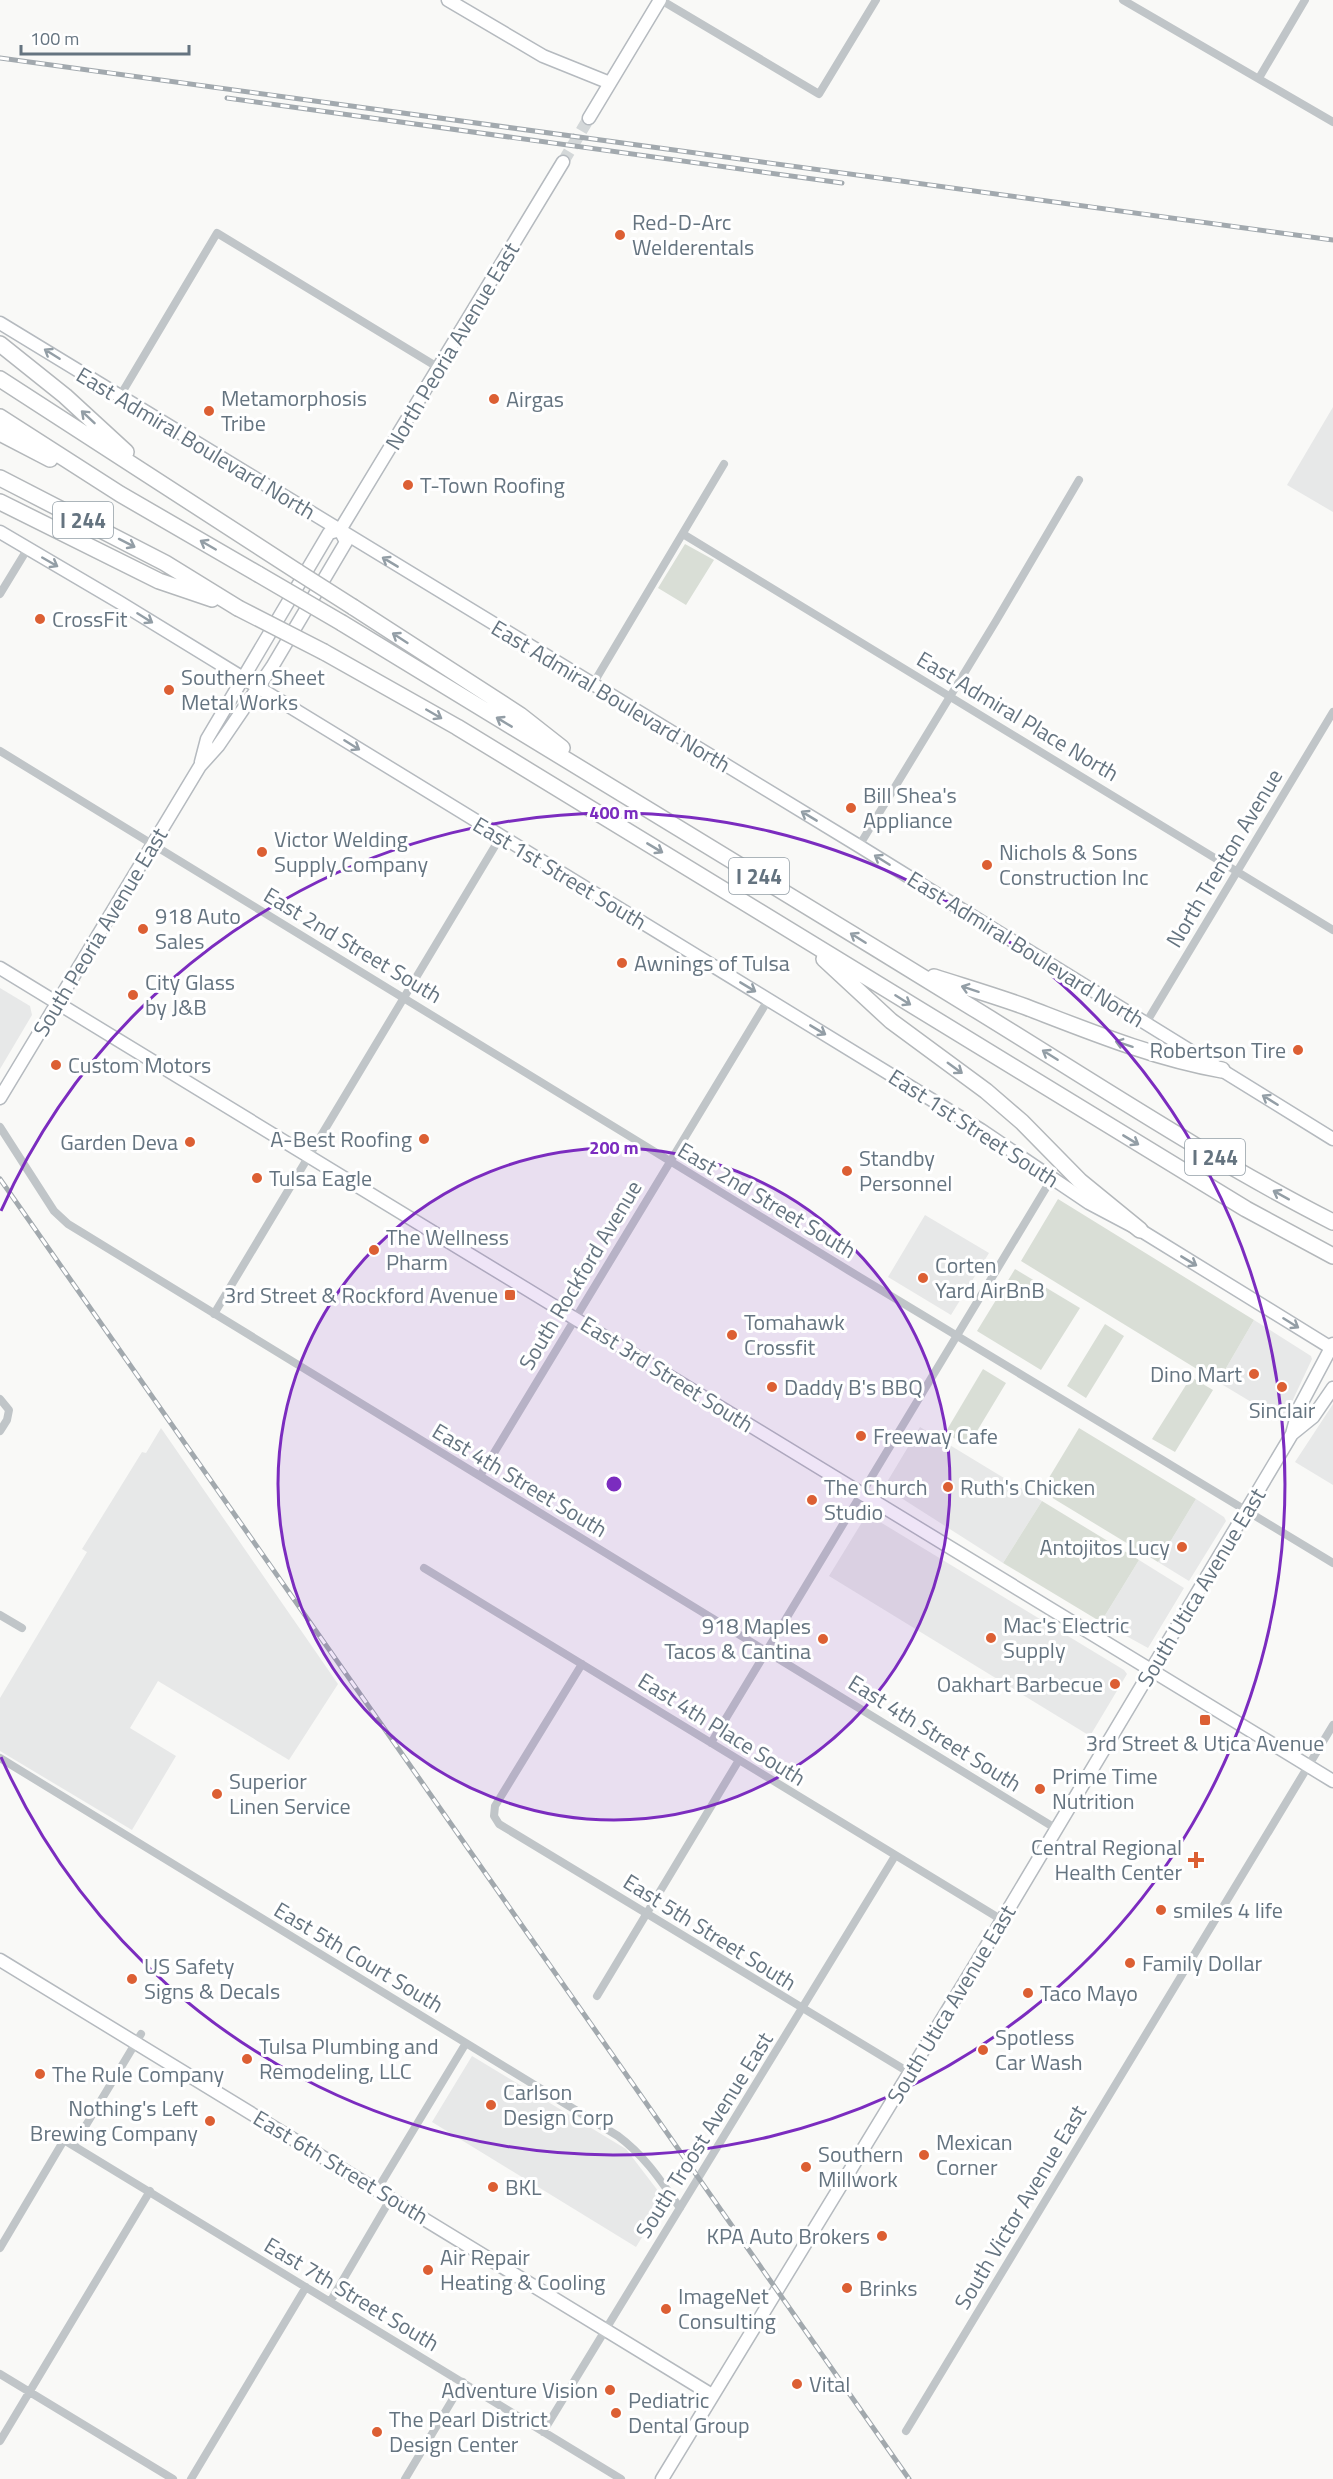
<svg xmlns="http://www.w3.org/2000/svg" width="1333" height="2479" viewBox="0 0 1333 2479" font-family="'Titillium Web',sans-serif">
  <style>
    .built { fill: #e7e8e8 }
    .green { fill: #d9ded6 }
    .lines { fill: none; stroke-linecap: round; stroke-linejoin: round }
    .secondary-tunnel { stroke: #d4d8d9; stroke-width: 12; stroke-dasharray: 12 6; stroke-linecap: butt }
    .secondary-casing { stroke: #b5babf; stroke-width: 15 }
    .highway-casing { stroke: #b4b8bb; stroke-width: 18 }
    .street { stroke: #c0c5c8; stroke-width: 8 }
    .secondary { stroke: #fff; stroke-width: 12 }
    .highway { stroke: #fff; stroke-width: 15 }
    .rail-casing { stroke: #a2a9ae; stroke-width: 5 }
    .rail { stroke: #fff; stroke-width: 3; stroke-dasharray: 9; stroke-linecap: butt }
    .highway-bridge-casing { stroke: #b4b8bb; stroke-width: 18; stroke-linecap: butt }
    .highway-bridge { stroke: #fff; stroke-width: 15 }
    .oneway { stroke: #939ea6 }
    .ring { fill: none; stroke: #7b2cbf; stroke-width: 3 }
    .poi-dot { fill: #dc5f33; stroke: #fff; stroke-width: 2 }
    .labels { text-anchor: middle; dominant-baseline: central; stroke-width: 6; stroke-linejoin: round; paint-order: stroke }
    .shield { fill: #fff; stroke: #939ea6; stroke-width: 1.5 }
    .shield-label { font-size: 21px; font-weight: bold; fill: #657480 }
    .poi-label { font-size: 22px; fill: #657480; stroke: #fff; text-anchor: start }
    .street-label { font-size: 22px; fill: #657480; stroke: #fff }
    .centre { fill: #7b2cbf; stroke: #fff; stroke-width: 3 }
    .ring-label { font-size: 18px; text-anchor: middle; font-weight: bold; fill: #7b2cbf; stroke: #fff; stroke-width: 6; stroke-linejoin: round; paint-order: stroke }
  </style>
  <rect width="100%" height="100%" fill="#f9f9f7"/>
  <path class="built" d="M 1333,407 L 1333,512 L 1287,485 Z
    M 0,988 L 30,1006 L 32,1015 L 0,1069 Z
    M 925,1215 L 989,1253 L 951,1315 L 888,1277 Z
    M 1254,1320 L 1311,1356 L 1312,1359 L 1283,1421 L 1218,1382 Z
    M 1333,1404 L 1333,1485 L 1295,1462 Z
    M 920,1427 L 1042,1501 L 1003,1563 L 884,1487 Z
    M 161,1428 L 338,1684 L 289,1760 L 158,1681 L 130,1728 L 176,1756 L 132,1830 L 0,1751 L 0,1698 L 87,1552 L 82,1549 L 142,1452 L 146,1453 Z
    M 1196,1499 L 1224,1517 L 1226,1521 L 1189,1581 L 1158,1562 Z
    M 867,1514 L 1124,1670 L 1127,1674 L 1090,1736 L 829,1576 Z
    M 1139,1560 L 1184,1588 L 1148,1648 L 1101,1622 Z
    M 472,2056 L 626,2149 L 665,2200 L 636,2247 L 432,2122 Z"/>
  <path class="green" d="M 685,544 L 714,560 L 686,605 L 658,588 Z
    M 1058,1199 L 1254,1320 L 1218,1382 L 1021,1261 Z
    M 1015,1269 L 1080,1308 L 1041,1370 L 977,1331 Z
    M 1105,1324 L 1124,1336 L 1086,1398 L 1067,1386 Z
    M 983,1369 L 1006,1383 L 968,1446 L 945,1433 Z
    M 1191,1377 L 1213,1390 L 1175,1452 L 1152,1439 Z
    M 1079,1428 L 1196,1499 L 1158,1562 L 1041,1491 Z
    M 1042,1501 L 1139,1560 L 1101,1622 L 1003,1563 Z"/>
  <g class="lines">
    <path class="secondary-tunnel" d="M 563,162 L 589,118"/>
    <defs>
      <path id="secondary" d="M 448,0 L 543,56 L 610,83
        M 589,118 L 660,0
        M 0,323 L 859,846 L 1333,1139
        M 340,530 L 563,162
        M 0,532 L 119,602 L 981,1130 L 1089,1203 L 1140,1230 L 1333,1349
        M 201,762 L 207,739 L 329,533 L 340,530
        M 0,968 L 1333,1781
        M 0,1098 L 200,766 L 218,746 L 272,667 L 346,542 L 340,530
        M 1292,1434 L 1313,1417 L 1333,1388
        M 0,1960 L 712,2395
        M 662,2479 L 977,1962 L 1292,1434 L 1299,1408 L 1333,1344"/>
      <path id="highway" d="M 0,344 L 65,396 L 126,452
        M 0,379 L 298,572
        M 0,417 L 120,494 L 258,574
        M 0,433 L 50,459
        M 0,478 L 165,563 L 238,608
        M 0,502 L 159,581 L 212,599
        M 353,607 L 520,715 L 562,748
        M 342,623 C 551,751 760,877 968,1005 C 1089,1079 1207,1158 1333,1222
        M 324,652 L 457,727 L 1246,1209 L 1333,1256
        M 824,959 L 891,1021 L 986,1091 L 1022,1122 L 1080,1181 L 1140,1230
        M 934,977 C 965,987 996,996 1026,1007 C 1091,1032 1154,1058 1222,1070"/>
    </defs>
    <use href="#secondary" class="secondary-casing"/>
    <use href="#highway" class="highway-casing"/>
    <path class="street" d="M 661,0 L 819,94 L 876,0
      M 1123,0 L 1333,122
      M 1259,78 L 1305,0
      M 120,396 L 217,233 L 439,368
      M 683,534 L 1333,930
      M 0,594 L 28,548
      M 593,684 L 724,464
      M 0,751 L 848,1270 L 1333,1563
      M 859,846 L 996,621 L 1079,480
      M 1146,1023 L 1333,712
      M 0,1127 L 54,1211 L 68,1224 L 1055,1828
      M 214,1314 L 501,836
      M 0,1399 L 9,1410 L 7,1420 L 0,1431
      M 480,1476 L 768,1000
      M 424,1568 L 1002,1920
      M 0,1615 L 22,1628
      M 582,1664 L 495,1806 L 494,1816 L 499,1824 L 910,2073
      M 711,1743 L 1052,1178
      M 0,1758 L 618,2136 C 645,2156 661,2181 680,2208
      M 597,1996 L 739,1760
      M 74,2145 L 141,2034
      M 377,2190 L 466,2043
      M 0,2248 L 64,2140 L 621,2479
      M 330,2302 L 391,2198
      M 0,2374 L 173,2479
      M 906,2431 L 1333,1725
      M 543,2432 L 895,1856
      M 0,2441 L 150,2191
      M 191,2479 L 306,2287
      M 405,2479 L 463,2382"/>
    <use href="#secondary" class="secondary"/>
    <use href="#highway" class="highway"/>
    <defs>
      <path id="rail" d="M 0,58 L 1333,240
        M 227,98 L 842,183
        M 0,1179 L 909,2479"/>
    </defs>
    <use href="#rail" class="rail-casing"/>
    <use href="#rail" class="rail"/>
    <defs>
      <path id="highway-bridge" d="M 298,572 L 353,607
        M 258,574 L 342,623
        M 238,608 L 324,652"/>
    </defs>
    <use href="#highway-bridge" class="highway-bridge-casing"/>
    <use href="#highway-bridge" class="highway-bridge"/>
  </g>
  <defs><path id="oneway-shaft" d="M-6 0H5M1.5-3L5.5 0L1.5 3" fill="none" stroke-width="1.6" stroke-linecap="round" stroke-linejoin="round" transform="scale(1.5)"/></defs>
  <g class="oneway">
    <use href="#oneway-shaft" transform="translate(52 354) rotate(-148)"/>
    <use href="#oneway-shaft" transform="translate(88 417) rotate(-137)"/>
    <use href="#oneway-shaft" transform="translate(127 543) rotate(27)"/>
    <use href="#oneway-shaft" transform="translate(208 545) rotate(-150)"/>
    <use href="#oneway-shaft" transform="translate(50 562) rotate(30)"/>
    <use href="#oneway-shaft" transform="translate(390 562) rotate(-149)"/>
    <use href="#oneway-shaft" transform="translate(145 618) rotate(32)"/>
    <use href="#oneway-shaft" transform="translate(400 638) rotate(-147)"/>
    <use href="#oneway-shaft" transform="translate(434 714) rotate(30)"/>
    <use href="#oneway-shaft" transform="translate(504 722) rotate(-149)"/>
    <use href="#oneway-shaft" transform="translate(352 745) rotate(32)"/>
    <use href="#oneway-shaft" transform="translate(809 816) rotate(-149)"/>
    <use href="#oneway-shaft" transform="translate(655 848) rotate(31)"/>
    <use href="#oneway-shaft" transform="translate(882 860) rotate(-148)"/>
    <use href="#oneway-shaft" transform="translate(858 938) rotate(-148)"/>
    <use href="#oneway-shaft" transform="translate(748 987) rotate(31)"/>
    <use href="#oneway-shaft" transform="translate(970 989) rotate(-162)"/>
    <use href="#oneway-shaft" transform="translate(903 1000) rotate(32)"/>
    <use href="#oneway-shaft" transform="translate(818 1030) rotate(31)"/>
    <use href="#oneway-shaft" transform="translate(1124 1044) rotate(-162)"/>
    <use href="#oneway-shaft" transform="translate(1050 1055) rotate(-148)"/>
    <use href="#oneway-shaft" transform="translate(955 1068) rotate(36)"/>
    <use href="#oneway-shaft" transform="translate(1270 1100) rotate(-148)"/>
    <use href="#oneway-shaft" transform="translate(1131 1140) rotate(31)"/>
    <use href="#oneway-shaft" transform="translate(1281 1195) rotate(-151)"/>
    <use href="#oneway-shaft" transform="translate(1189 1261) rotate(31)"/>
    <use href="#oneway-shaft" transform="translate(1291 1323) rotate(32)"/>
  </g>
  <circle cx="614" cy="1484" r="336" fill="#7b2cbf" fill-opacity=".12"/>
  <g class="ring">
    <circle cx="614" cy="1484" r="336"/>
    <path d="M1 1211A671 671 0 1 1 1 1757"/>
  </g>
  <g class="poi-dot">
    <circle cx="620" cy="235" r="6"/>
    <circle cx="494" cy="399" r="6"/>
    <circle cx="209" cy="411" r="6"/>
    <circle cx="408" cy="485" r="6"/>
    <circle cx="40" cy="619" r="6"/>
    <circle cx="169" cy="690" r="6"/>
    <circle cx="851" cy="808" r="6"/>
    <circle cx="262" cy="852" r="6"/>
    <circle cx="987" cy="865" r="6"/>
    <circle cx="143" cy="929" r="6"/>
    <circle cx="622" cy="963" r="6"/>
    <circle cx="133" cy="995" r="6"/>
    <circle cx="1298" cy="1050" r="6"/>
    <circle cx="56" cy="1065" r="6"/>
    <circle cx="424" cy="1139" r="6"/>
    <circle cx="190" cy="1142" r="6"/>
    <circle cx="847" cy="1171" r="6"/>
    <circle cx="257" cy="1178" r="6"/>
    <circle cx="374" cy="1250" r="6"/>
    <circle cx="923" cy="1278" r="6"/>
    <rect x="504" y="1289" width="12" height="12" rx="3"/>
    <circle cx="732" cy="1335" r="6"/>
    <circle cx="1254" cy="1374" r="6"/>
    <circle cx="772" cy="1387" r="6"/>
    <circle cx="1282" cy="1387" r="6"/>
    <circle cx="861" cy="1436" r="6"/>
    <circle cx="948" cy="1487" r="6"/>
    <circle cx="812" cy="1500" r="6"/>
    <circle cx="1182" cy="1547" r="6"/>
    <circle cx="991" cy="1638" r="6"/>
    <circle cx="823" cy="1639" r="6"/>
    <circle cx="1115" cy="1684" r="6"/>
    <rect x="1199" y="1714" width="12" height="12" rx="3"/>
    <circle cx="1040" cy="1789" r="6"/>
    <circle cx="217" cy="1794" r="6"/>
    <path d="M1193 1851h6v6h6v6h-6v6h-6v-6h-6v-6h6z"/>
    <circle cx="1161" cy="1910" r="6"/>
    <circle cx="1130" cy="1963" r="6"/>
    <circle cx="132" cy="1979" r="6"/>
    <circle cx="1028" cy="1993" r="6"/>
    <circle cx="983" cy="2050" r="6"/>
    <circle cx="247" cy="2059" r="6"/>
    <circle cx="40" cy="2074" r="6"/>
    <circle cx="491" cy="2105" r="6"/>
    <circle cx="210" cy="2121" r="6"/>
    <circle cx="924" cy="2155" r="6"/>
    <circle cx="806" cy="2167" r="6"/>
    <circle cx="493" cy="2187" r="6"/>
    <circle cx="882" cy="2236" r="6"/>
    <circle cx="428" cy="2270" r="6"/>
    <circle cx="847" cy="2288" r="6"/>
    <circle cx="666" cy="2309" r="6"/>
    <circle cx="797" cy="2384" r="6"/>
    <circle cx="610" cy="2390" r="6"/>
    <circle cx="616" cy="2413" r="6"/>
    <circle cx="377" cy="2432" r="6"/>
  </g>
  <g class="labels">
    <g class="shield">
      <rect x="53" y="502" width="60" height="36" rx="4.5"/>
      <rect x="729" y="858" width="60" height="36" rx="4.5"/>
      <rect x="1185" y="1139" width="60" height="36" rx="4.5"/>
    </g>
    <g class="shield-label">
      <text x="83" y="520">I 244</text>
      <text x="759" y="876">I 244</text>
      <text x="1215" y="1157">I 244</text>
    </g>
    <g class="poi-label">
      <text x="632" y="222">Red-D-Arc<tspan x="632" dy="25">Welderentals</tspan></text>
      <text x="221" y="398">Metamorphosis<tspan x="221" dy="25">Tribe</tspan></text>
      <text x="506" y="399">Airgas</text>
      <text x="420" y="485">T-Town Roofing</text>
      <text x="52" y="619">CrossFit</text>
      <text x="181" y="677">Southern Sheet<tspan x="181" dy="25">Metal Works</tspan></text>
      <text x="863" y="795">Bill Shea's<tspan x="863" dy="25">Appliance</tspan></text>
      <text x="274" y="839">Victor Welding<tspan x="274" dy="25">Supply Company</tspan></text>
      <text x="999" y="852">Nichols &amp; Sons<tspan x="999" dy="25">Construction Inc</tspan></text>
      <text x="155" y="916">918 Auto<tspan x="155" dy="25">Sales</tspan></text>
      <text x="634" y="963">Awnings of Tulsa</text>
      <text x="145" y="982">City Glass<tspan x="145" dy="25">by J&amp;B</tspan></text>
      <text x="1286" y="1050" text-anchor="end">Robertson Tire</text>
      <text x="68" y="1065">Custom Motors</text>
      <text x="412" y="1139" text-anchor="end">A-Best Roofing</text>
      <text x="178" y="1142" text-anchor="end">Garden Deva</text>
      <text x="859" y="1158">Standby<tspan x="859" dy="25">Personnel</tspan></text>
      <text x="269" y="1178">Tulsa Eagle</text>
      <text x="386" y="1237">The Wellness<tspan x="386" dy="25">Pharm</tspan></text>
      <text x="935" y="1265">Corten<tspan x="935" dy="25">Yard AirBnB</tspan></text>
      <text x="498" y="1295" text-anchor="end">3rd Street &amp; Rockford Avenue</text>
      <text x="744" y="1322">Tomahawk<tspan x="744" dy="25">Crossfit</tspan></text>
      <text x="1242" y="1374" text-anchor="end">Dino Mart</text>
      <text x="784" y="1387">Daddy B's BBQ</text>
      <text x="1282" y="1410" text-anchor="middle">Sinclair</text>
      <text x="873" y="1436">Freeway Cafe</text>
      <text x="824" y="1487">The Church<tspan x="824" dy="25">Studio</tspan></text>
      <text x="960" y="1487">Ruth's Chicken</text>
      <text x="1170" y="1547" text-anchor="end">Antojitos Lucy</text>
      <text x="1003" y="1625">Mac's Electric<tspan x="1003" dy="25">Supply</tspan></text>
      <text x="811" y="1626" text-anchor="end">918 Maples<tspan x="811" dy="25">Tacos &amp; Cantina</tspan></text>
      <text x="1103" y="1684" text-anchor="end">Oakhart Barbecue</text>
      <text x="1205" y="1743" text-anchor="middle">3rd Street &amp; Utica Avenue</text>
      <text x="1052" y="1776">Prime Time<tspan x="1052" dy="25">Nutrition</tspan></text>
      <text x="229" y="1781">Superior<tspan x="229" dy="25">Linen Service</tspan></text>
      <text x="1182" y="1847" text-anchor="end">Central Regional<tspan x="1182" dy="25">Health Center</tspan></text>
      <text x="1173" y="1910">smiles 4 life</text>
      <text x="1142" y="1963">Family Dollar</text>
      <text x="144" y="1966">US Safety<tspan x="144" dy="25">Signs &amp; Decals</tspan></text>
      <text x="1040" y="1993">Taco Mayo</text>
      <text x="995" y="2037">Spotless<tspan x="995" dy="25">Car Wash</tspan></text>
      <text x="259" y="2046">Tulsa Plumbing and<tspan x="259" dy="25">Remodeling, LLC</tspan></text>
      <text x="52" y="2074">The Rule Company</text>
      <text x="503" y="2092">Carlson<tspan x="503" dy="25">Design Corp</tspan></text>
      <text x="198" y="2108" text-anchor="end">Nothing's Left<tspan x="198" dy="25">Brewing Company</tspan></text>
      <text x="936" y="2142">Mexican<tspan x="936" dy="25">Corner</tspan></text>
      <text x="818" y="2154">Southern<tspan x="818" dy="25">Millwork</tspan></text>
      <text x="505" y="2187">BKL</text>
      <text x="870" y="2236" text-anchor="end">KPA Auto Brokers</text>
      <text x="440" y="2257">Air Repair<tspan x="440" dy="25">Heating &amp; Cooling</tspan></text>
      <text x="859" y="2288">Brinks</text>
      <text x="678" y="2296">ImageNet<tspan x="678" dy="25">Consulting</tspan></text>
      <text x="809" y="2384">Vital</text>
      <text x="598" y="2390" text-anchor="end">Adventure Vision</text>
      <text x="628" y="2400">Pediatric<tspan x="628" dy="25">Dental Group</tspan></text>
      <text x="389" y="2419">The Pearl District<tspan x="389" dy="25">Design Center</tspan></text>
    </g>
    <g class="street-label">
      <text transform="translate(452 346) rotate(-59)">North Peoria Avenue East</text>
      <text transform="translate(196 443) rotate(31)">East Admiral Boulevard North</text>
      <text transform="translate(611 696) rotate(31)">East Admiral Boulevard North</text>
      <text transform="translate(1018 716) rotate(31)">East Admiral Place North</text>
      <text transform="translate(1224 858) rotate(-59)">North Trenton Avenue</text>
      <text transform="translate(560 873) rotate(31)">East 1st Street South</text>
      <text transform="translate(100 932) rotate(-59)">South Peoria Avenue East</text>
      <text transform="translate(353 945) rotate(31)">East 2nd Street South</text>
      <text transform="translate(1026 949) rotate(32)">East Admiral Boulevard North</text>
      <text transform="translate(974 1128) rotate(33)">East 1st Street South</text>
      <text transform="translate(767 1200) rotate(31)">East 2nd Street South</text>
      <text transform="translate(580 1275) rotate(-59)">South Rockford Avenue</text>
      <text transform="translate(667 1374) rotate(32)">East 3rd Street South</text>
      <text transform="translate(520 1480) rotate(31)">East 4th Street South</text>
      <text transform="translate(1201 1587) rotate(-59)">South Utica Avenue East</text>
      <text transform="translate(722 1729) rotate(32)">East 4th Place South</text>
      <text transform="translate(935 1733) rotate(32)">East 4th Street South</text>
      <text transform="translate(710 1932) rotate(32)">East 5th Street South</text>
      <text transform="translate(359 1957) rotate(31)">East 5th Court South</text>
      <text transform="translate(951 2004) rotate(-59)">South Utica Avenue East</text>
      <text transform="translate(704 2135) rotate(-58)">South Troost Avenue East</text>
      <text transform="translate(341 2167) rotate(31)">East 6th Street South</text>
      <text transform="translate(1020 2207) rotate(-59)">South Victor Avenue East</text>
      <text transform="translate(352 2294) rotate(31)">East 7th Street South</text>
    </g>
  </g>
  <circle cx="614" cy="1484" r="9" class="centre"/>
  <g class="ring-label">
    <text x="614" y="819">400 m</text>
    <text x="614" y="1154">200 m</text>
  </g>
  <path d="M21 45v9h168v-9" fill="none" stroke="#657480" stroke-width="3"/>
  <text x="30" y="45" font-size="18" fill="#657480" stroke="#ffffff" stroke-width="4.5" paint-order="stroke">100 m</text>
</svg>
